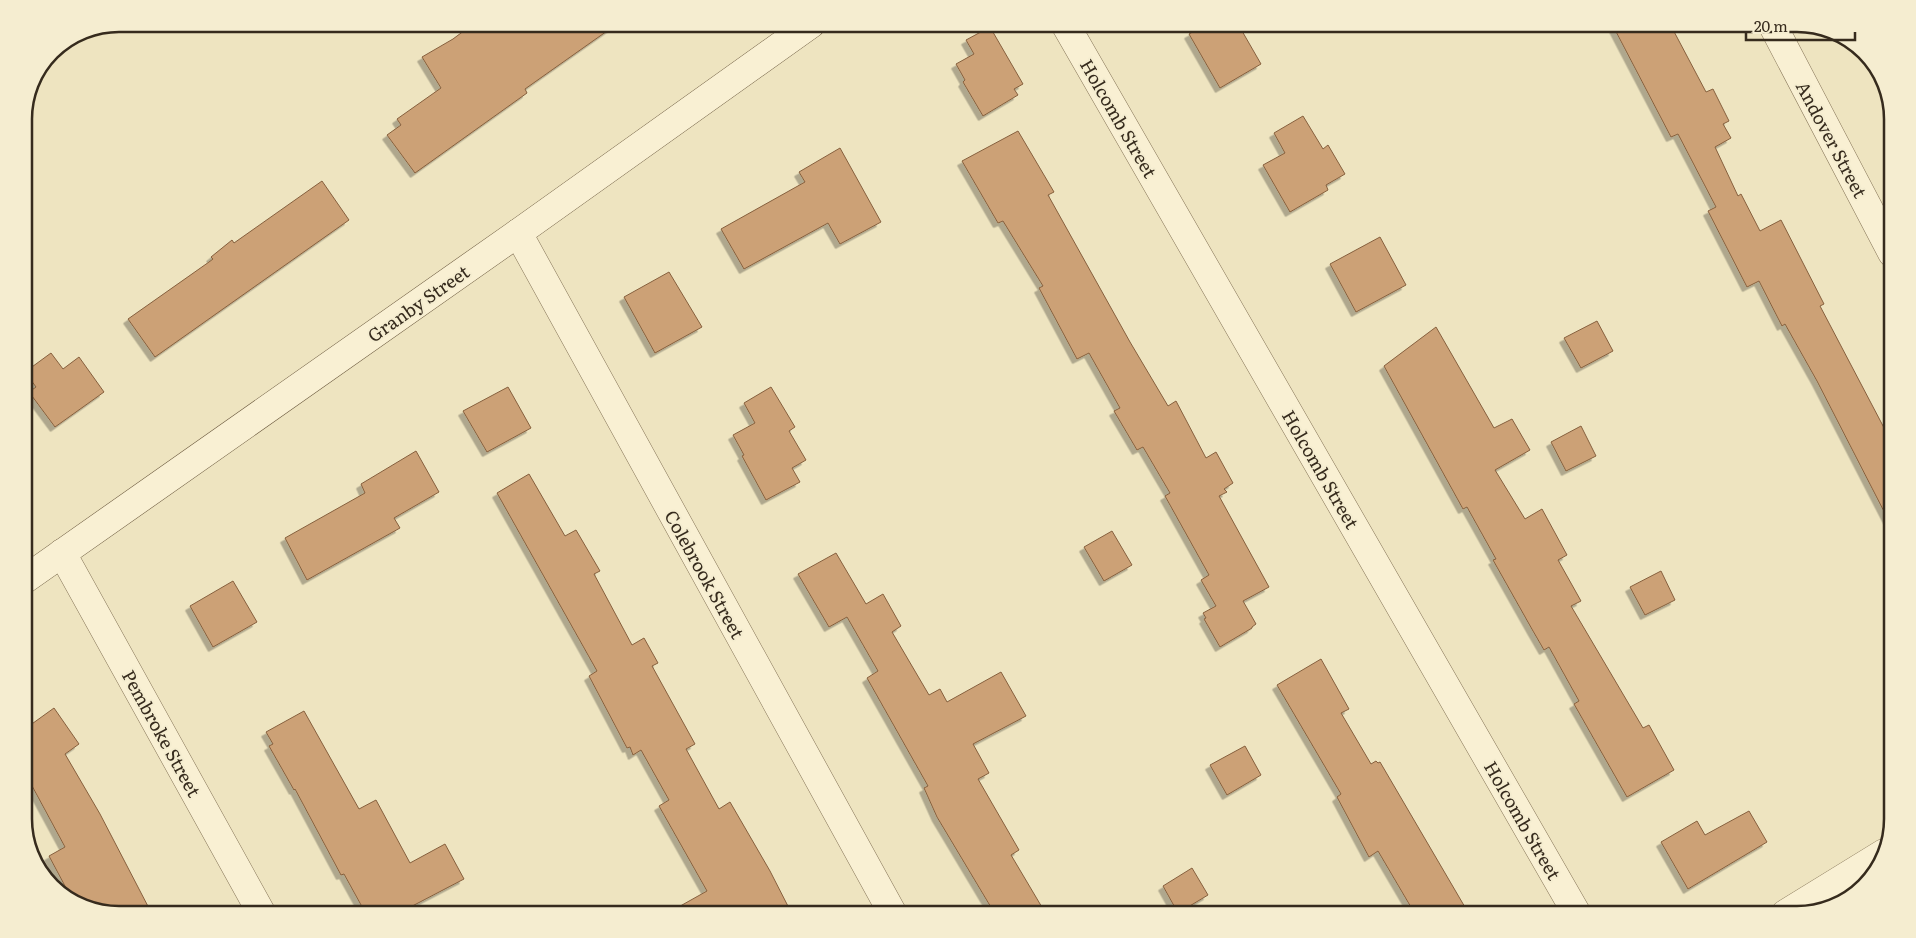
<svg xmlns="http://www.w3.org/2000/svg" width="1916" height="938" viewBox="0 0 1916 938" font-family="Literata,serif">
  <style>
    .building { fill: #cca176; stroke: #86603e; filter: url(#shadow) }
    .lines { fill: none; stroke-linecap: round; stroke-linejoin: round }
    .minor-casing { stroke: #867558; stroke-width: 29 }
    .secondary-casing { stroke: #68563b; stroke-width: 29 }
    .minor { stroke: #f9f0d3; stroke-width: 28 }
    .secondary { stroke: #f9f0d3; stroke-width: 28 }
    .labels { text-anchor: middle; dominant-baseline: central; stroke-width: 4; stroke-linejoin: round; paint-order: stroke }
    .street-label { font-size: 18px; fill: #362b1d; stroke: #f5edd0 }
    .rim { fill: none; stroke: #362b1d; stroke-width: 2.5 }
  </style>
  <defs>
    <filter id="shadow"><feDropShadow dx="-4.5" dy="4.5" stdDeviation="0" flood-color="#0004"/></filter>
  </defs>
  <rect width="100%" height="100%" fill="#eee4c0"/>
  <path class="building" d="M 473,24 L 617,24 L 525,89 L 527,93 L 415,173 L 387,135 L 401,125 L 397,119 L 441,88 L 422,57 L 453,39 Z
    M 1207,24 L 1238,24 L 1261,64 L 1220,88 L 1189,34 Z
    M 1612,24 L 1670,24 L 1706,92 L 1713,89 L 1729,121 L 1723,124 L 1731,138 L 1715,147 L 1738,196 L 1741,194 L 1760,231 L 1781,220 L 1824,304 L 1820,306 L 1892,443 L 1892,527 L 1817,381 L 1785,324 L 1782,326 L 1759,281 L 1747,287 L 1708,211 L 1716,207 L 1678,134 L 1671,137 Z
    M 990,27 L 1023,84 L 1014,89 L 1018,95 L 983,116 L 963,82 L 965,80 L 956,64 L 974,54 L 966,40 Z
    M 1303,116 L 1323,149 L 1328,145 L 1345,174 L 1326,185 L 1328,190 L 1290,212 L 1263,165 L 1285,153 L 1274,133 Z
    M 1018,131 L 1054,192 L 1048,195 L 1130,342 L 1168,406 L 1176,401 L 1206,458 L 1216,452 L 1233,483 L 1224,489 L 1227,492 L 1219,496 L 1269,587 L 1243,601 L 1256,624 L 1252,627 L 1252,628 L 1220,647 L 1204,619 L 1206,618 L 1203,613 L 1216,606 L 1201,580 L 1209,575 L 1165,496 L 1170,493 L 1143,447 L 1137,450 L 1114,411 L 1120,408 L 1089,353 L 1077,359 L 1039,288 L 1043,286 L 1003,221 L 998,223 L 962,161 Z
    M 840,148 L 881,222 L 840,244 L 828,223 L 744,269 L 721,229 L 805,182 L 799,172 Z
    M 322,181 L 349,220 L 155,357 L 128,319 L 209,262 L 213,259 L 211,257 L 232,240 L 234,243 Z
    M 1380,237 L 1406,285 L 1356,312 L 1330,264 Z
    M 669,272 L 702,327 L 655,353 L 624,297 Z
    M 1597,321 L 1613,351 L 1581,368 L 1564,338 Z
    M 1436,327 L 1494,428 L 1512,419 L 1530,450 L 1495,470 L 1525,519 L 1542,509 L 1567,555 L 1558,560 L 1581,601 L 1571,606 L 1643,728 L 1649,725 L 1674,770 L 1627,797 L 1574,704 L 1579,701 L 1549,647 L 1544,650 L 1533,631 L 1493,560 L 1496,559 L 1467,507 L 1463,509 L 1384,366 Z
    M 51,353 L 63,369 L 79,357 L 104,392 L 55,427 L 29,392 L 36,387 L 25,372 Z
    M 508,387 L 531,428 L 487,452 L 463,411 Z
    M 771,387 L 795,427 L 789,431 L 806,460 L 792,468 L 800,482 L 766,500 L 742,456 L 744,455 L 733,435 L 755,423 L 744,403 Z
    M 1581,426 L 1596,456 L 1566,471 L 1551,442 Z
    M 416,451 L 439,492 L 394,518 L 400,528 L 307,580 L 285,538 L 365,493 L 361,484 Z
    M 529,474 L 565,536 L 576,530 L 600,571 L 594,574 L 632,645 L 644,638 L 658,663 L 652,666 L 695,744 L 686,749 L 719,809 L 730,802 L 770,871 L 792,914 L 666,914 L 707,891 L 659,806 L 669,800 L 641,750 L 633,755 L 630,747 L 627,748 L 589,676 L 597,671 L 497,493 Z
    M 1112,531 L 1132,565 L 1104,581 L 1084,547 Z
    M 836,553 L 866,604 L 883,594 L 901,626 L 892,632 L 929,695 L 940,689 L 947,702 L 1001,672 L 1026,716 L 973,744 L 989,773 L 978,779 L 1019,850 L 1011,855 L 1046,914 L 995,914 L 937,817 L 924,788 L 928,786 L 867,678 L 878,671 L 847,617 L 829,627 L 798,574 Z
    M 1661,571 L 1675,600 L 1645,615 L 1630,587 Z
    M 233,581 L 257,622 L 213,647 L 190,606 Z
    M 1321,659 L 1349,709 L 1341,713 L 1371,764 L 1376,761 L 1378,763 L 1380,762 L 1469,914 L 1415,914 L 1378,851 L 1369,857 L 1337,797 L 1341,794 L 1277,685 Z
    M 54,708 L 79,744 L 65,754 L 100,814 L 152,914 L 120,914 L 78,904 L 73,901 L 49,856 L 65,847 L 24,771 L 24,726 L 29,726 Z
    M 304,711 L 359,809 L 376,800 L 410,863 L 445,844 L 464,879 L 397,914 L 366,914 L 344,874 L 341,875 L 295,789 L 294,790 L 269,746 L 273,744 L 266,732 Z
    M 1245,746 L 1261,775 L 1227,795 L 1210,765 Z
    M 1749,811 L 1767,842 L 1688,889 L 1661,842 L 1697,821 L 1705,835 Z
    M 1192,868 L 1208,895 L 1178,913 L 1163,886 Z"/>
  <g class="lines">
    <defs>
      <path id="minor" d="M 1065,24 L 1577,914
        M 1772,24 L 1892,253
        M 518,233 L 893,914
        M 62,553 L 262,914
        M 1785,914 L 1884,853"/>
      <path id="secondary" d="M 24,580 L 518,233 L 811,24"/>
    </defs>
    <use href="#minor" class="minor-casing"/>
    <use href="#secondary" class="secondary-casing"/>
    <use href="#minor" class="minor"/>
    <use href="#secondary" class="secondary"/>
  </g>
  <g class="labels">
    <g class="street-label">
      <text transform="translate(1119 118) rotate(60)">Holcomb Street</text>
      <text transform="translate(1832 139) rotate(62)">Andover Street</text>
      <text transform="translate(418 303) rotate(-35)">Granby Street</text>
      <text transform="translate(1321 469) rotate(60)">Holcomb Street</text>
      <text transform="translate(705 574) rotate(61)">Colebrook Street</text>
      <text transform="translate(162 733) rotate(61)">Pembroke Street</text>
      <text transform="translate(1523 820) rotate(60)">Holcomb Street</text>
    </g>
  </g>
  <path d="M0 0H1916V938H0ZM119 32H1797A87 87 0 0 1 1884 119V819A87 87 0 0 1 1797 906H119A87 87 0 0 1 32 819V119A87 87 0 0 1 119 32Z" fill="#f5edd0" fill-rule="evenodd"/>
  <path class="rim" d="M119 32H1797A87 87 0 0 1 1884 119V819A87 87 0 0 1 1797 906H119A87 87 0 0 1 32 819V119A87 87 0 0 1 119 32Z"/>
  <path d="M1746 32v8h109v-8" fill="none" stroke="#362b1d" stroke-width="2.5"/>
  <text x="1754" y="32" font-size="15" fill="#362b1d" stroke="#f5edd0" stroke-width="4" paint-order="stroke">20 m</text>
</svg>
